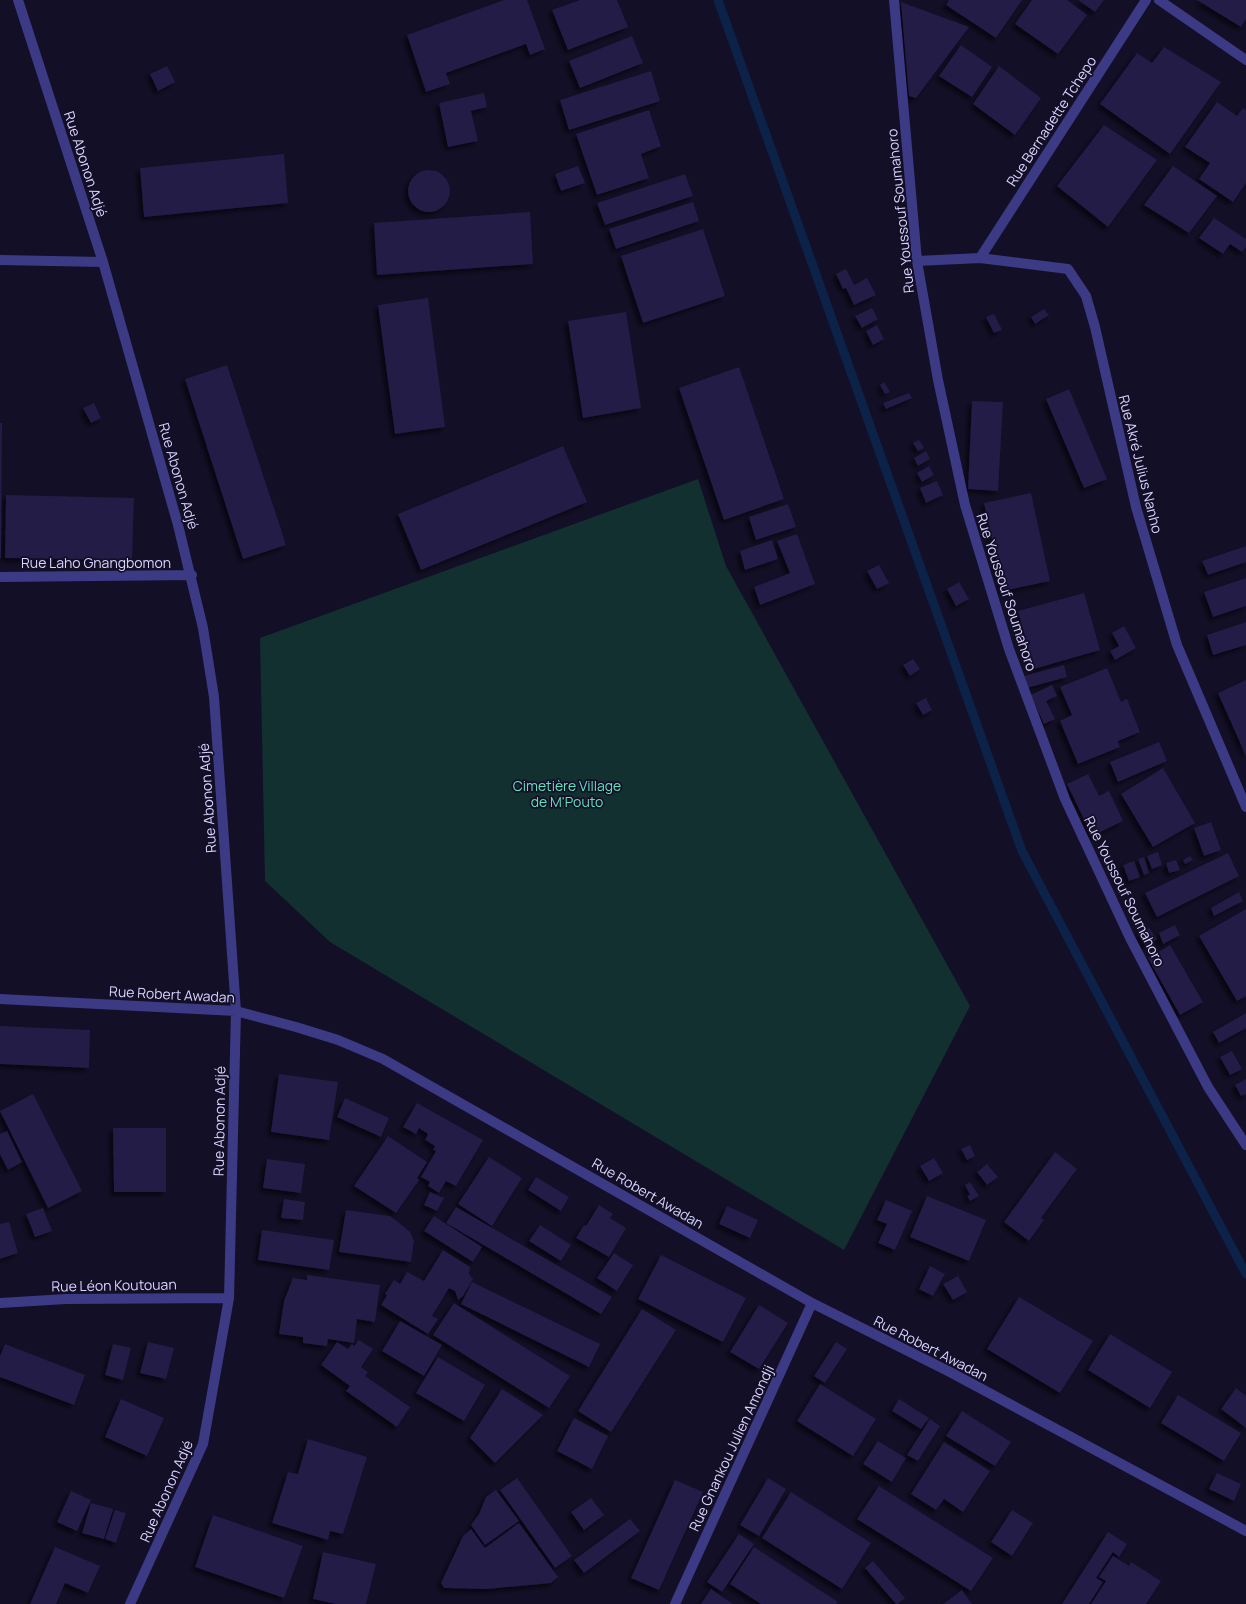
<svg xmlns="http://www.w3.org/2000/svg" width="1246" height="1604" viewBox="0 0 1246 1604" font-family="Manrope,sans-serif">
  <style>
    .green { fill: #12302f }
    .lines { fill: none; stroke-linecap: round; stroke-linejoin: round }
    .stream { stroke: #0c2248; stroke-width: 9 }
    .building { fill: #241b47; filter: url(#shadow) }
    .minor { stroke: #3d3a85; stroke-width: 10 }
    .labels { text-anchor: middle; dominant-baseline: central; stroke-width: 3.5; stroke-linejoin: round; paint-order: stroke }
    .street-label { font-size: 14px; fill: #d9d4ff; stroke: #130f26 }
    .park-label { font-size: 14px; fill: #5fe0c0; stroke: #130f26 }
  </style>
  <defs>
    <filter id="shadow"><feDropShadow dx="-3.5" dy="3.5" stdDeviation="2" flood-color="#0009"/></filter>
  </defs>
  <rect width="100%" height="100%" fill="#130f26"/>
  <path class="green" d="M 698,479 L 726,566 L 970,1006 L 844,1250 L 330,942 L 265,881 L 260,638 Z"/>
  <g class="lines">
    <path class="stream" d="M 718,0 L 1022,851 L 1246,1274"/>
  </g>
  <path class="building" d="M 504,0 L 527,0 L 545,49 L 530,55 L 526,44 L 446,73 L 450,84 L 426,92 L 407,35 Z
    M 580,0 L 617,0 L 628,27 L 568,50 L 552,10 Z
    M 949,0 L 1022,0 L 996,38 L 946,5 Z
    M 1032,0 L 1067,0 L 1087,15 L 1058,54 L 1015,24 Z
    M 1078,0 L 1104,0 L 1095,12 Z
    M 1197,0 L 1246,0 L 1246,19 L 1241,27 Z
    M 901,2 L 969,27 L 916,98 L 909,96 Z
    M 632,36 L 643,63 L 580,88 L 569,61 Z
    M 961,45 L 992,67 L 972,97 L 939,76 Z
    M 1164,47 L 1221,82 L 1170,154 L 1100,104 L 1137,53 L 1152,63 Z
    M 167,66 L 175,82 L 158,91 L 150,74 Z
    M 999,66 L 1041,98 L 1015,135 L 973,104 Z
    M 651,71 L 660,101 L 569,130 L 560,100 Z
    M 484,93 L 487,107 L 471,111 L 478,141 L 448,147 L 439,103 Z
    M 1217,102 L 1237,116 L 1243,108 L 1246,110 L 1246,183 L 1233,202 L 1199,179 L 1210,163 L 1185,147 Z
    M 649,110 L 661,146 L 641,154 L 649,178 L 597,195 L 576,134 Z
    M 1104,125 L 1157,160 L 1108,227 L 1057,186 Z
    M 284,154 L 288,203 L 144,217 L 140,168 Z
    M 578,166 L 585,183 L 561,191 L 555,174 Z
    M 1173,166 L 1217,196 L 1189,233 L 1144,205 Z
    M408 191a21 21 0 1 1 42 0a21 21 0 1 1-42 0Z
    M 685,174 L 693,196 L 605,225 L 597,203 Z
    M 693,202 L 699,221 L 616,249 L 609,229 Z
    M 530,212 L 533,264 L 377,275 L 374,223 Z
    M 1214,218 L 1246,239 L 1246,247 L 1242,252 L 1230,244 L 1223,254 L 1199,238 Z
    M 703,229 L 725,296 L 643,323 L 621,256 Z
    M 846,269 L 854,285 L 867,278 L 876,295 L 854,305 L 846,288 L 843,289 L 836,274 Z
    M 428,298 L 445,427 L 395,434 L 378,305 Z
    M 872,308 L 878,319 L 862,328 L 855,316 Z
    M 1044,309 L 1049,315 L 1035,324 L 1031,317 Z
    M 626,312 L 641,408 L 583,418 L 568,321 Z
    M 994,314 L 1002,330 L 994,333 L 986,317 Z
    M 877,325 L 884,339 L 873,345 L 866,331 Z
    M 227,365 L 286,545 L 243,559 L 185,379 Z
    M 739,367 L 784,499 L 724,520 L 679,388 Z
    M 884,382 L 890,392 L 885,394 L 880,385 Z
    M 1069,389 L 1107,479 L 1084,488 L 1046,399 Z
    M 909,393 L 912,398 L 886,409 L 883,403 Z
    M 972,401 L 1003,402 L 998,491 L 968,489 Z
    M 94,403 L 101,418 L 91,423 L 83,408 Z
    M 0,423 L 2,423 L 1,558 L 0,558 Z
    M 919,440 L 924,448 L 918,451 L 913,443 Z
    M 563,446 L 587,502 L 421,570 L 398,514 Z
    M 926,451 L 930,459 L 918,466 L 914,458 Z
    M 929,466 L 934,475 L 922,482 L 917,473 Z
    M 937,481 L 943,495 L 926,503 L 920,488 Z
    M 1031,493 L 1050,581 L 1003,591 L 984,503 Z
    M 6,495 L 134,498 L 132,560 L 5,558 Z
    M 788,504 L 796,527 L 756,540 L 749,517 Z
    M 797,534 L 815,584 L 760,605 L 754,587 L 790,573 L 777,541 Z
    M 772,540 L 778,559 L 745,570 L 740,551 Z
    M 1246,546 L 1246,562 L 1208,575 L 1202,561 Z
    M 879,565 L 889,583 L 877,589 L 867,571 Z
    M 1246,578 L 1246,606 L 1213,617 L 1204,592 Z
    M 959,582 L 969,599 L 956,606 L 947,589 Z
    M 1084,593 L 1100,650 L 1034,669 L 1018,611 Z
    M 1246,622 L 1246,645 L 1213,655 L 1207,635 Z
    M 1124,626 L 1136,648 L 1115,660 L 1110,651 L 1119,646 L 1112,633 Z
    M 913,659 L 920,669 L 910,676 L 903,665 Z
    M 1064,665 L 1067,677 L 1027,688 L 1024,676 Z
    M 1107,668 L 1121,702 L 1127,699 L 1140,732 L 1118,741 L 1120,747 L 1078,764 L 1060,721 L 1072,715 L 1060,687 Z
    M 1246,680 L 1246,756 L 1218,693 Z
    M 1052,685 L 1057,696 L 1046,701 L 1055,719 L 1044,724 L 1031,695 Z
    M 926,698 L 932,710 L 923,715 L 916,703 Z
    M 1159,742 L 1167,761 L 1118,782 L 1110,762 Z
    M 1163,768 L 1195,823 L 1153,847 L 1121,794 Z
    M 1088,774 L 1099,796 L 1109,791 L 1123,821 L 1092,836 L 1067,784 Z
    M 1211,822 L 1221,850 L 1204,856 L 1194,828 Z
    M 1158,852 L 1162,865 L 1152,869 L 1147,856 Z
    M 1228,853 L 1239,876 L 1157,917 L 1145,893 Z
    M 1190,856 L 1193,860 L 1185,864 L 1183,860 Z
    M 1144,857 L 1149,873 L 1144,875 L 1138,859 Z
    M 1176,860 L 1180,870 L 1169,873 L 1166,863 Z
    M 1134,861 L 1140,877 L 1129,881 L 1123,865 Z
    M 1239,892 L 1243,901 L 1214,916 L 1211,908 Z
    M 1246,909 L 1246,996 L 1237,1001 L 1199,936 Z
    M 1175,925 L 1180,935 L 1163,944 L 1159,933 Z
    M 1149,928 L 1157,939 L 1146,946 L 1138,935 Z
    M 1170,945 L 1203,1002 L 1180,1015 L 1148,958 Z
    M 1246,1013 L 1246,1028 L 1219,1043 L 1213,1032 Z
    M 0,1026 L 90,1030 L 89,1068 L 0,1064 Z
    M 1232,1051 L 1242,1069 L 1230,1075 L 1220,1057 Z
    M 279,1074 L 338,1082 L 329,1140 L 271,1132 Z
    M 1246,1079 L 1246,1094 L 1241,1096 L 1235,1085 Z
    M 33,1094 L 82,1191 L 48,1208 L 0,1111 Z
    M 345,1098 L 389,1118 L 381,1137 L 337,1117 Z
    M 417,1103 L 483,1140 L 456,1186 L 446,1181 L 439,1193 L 428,1186 L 430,1182 L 421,1177 L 436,1151 L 433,1150 L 435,1146 L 425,1140 L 428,1134 L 419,1128 L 416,1134 L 403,1127 Z
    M 113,1128 L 166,1128 L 166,1192 L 114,1192 Z
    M 7,1131 L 22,1162 L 8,1170 L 0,1154 L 0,1134 Z
    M 388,1136 L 427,1162 L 417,1178 L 419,1180 L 396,1213 L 354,1186 Z
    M 970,1145 L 975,1156 L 967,1160 L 961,1149 Z
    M 1055,1152 L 1077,1169 L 1041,1218 L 1044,1220 L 1029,1241 L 1004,1222 Z
    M 489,1157 L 522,1178 L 492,1226 L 458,1204 Z
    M 934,1158 L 943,1173 L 929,1181 L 920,1166 Z
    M 267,1159 L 305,1164 L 301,1193 L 263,1188 Z
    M 987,1164 L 998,1177 L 987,1185 L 977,1172 Z
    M 536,1177 L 569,1197 L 561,1211 L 528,1190 Z
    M 970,1182 L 979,1196 L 970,1201 L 967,1196 L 970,1195 L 965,1185 Z
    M 430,1192 L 444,1198 L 437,1211 L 424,1205 Z
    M 927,1196 L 986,1220 L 969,1261 L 910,1237 Z
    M 284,1199 L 305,1202 L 303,1220 L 281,1218 Z
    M 886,1200 L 912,1211 L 895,1250 L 878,1243 L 887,1224 L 877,1220 Z
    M 599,1205 L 613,1214 L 610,1218 L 626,1228 L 609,1257 L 576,1238 L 584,1225 L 586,1226 Z
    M 727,1206 L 758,1220 L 750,1238 L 719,1224 Z
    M 456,1207 L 612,1297 L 601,1314 L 446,1223 Z
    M 43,1208 L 52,1231 L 35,1237 L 26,1214 Z
    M 346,1210 L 390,1216 L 398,1222 L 410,1232 L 414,1241 L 411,1262 L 339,1252 Z
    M 434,1216 L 482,1247 L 473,1262 L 424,1231 Z
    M 9,1222 L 18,1253 L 0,1259 L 0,1224 Z
    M 540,1225 L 571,1245 L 561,1261 L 529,1241 Z
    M 262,1230 L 334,1240 L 329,1270 L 258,1260 Z
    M 443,1250 L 470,1267 L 469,1274 L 473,1279 L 463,1296 L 458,1300 L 455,1291 L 449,1288 L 432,1316 L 438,1319 L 428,1334 L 381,1305 L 387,1295 L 385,1294 L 394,1280 L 400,1284 L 407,1272 L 424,1281 Z
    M 614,1253 L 633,1265 L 617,1291 L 597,1278 Z
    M 661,1255 L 746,1298 L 723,1342 L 638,1299 Z
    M 930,1266 L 945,1274 L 933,1296 L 919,1289 Z
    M 307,1275 L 380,1285 L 375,1322 L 357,1319 L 354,1343 L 328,1339 L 327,1346 L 303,1343 L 303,1337 L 279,1334 L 284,1301 L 293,1278 L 307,1280 Z
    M 958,1276 L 967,1292 L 953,1300 L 943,1284 Z
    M 472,1282 L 600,1344 L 589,1367 L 461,1304 Z
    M 1019,1297 L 1093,1341 L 1060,1393 L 987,1349 Z
    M 454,1303 L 570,1376 L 549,1408 L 433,1335 Z
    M 759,1305 L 788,1323 L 759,1369 L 730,1352 Z
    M 642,1309 L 676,1330 L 611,1432 L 578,1411 Z
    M 400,1321 L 442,1345 L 424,1376 L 382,1351 Z
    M 1110,1334 L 1172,1372 L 1150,1408 L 1088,1370 Z
    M 359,1340 L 373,1349 L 361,1367 L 368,1372 L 365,1376 L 410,1407 L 397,1427 L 346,1391 L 350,1386 L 321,1365 L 337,1342 L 348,1349 L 352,1344 L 354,1346 Z
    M 148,1342 L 174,1348 L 166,1379 L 140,1373 Z
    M 836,1342 L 847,1349 L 825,1383 L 814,1376 Z
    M 5,1344 L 85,1375 L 74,1405 L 0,1377 L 0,1356 Z
    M 113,1344 L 131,1348 L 123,1380 L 105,1375 Z
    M 438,1357 L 485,1385 L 464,1421 L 416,1393 Z
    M 820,1384 L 876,1419 L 853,1456 L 797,1421 Z
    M 1236,1388 L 1246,1396 L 1246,1428 L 1221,1409 Z
    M 502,1389 L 543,1415 L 495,1463 L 470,1438 Z
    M 1178,1395 L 1241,1433 L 1224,1461 L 1161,1423 Z
    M 121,1399 L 164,1418 L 147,1456 L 105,1437 Z
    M 899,1399 L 929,1418 L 921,1429 L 892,1411 Z
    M 962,1411 L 1011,1442 L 995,1466 L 946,1436 Z
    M 574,1418 L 608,1436 L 592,1469 L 557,1451 Z
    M 930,1419 L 940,1426 L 918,1461 L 907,1455 Z
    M 308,1439 L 367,1457 L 343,1534 L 330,1531 L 328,1540 L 272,1523 L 288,1472 L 298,1474 Z
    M 878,1441 L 906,1458 L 892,1482 L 863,1464 Z
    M 944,1442 L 990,1471 L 963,1512 L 944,1499 L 936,1510 L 911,1494 Z
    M 1217,1473 L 1241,1484 L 1234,1501 L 1209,1489 Z
    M 517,1478 L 572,1556 L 555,1568 L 500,1490 Z
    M 768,1478 L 786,1489 L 759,1536 L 740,1525 Z
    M 675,1480 L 703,1492 L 659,1590 L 631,1578 Z
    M 879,1486 L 993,1558 L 971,1591 L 857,1519 Z
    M 496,1490 L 519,1521 L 485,1545 L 471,1525 L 479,1514 L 486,1497 Z
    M 71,1491 L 91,1500 L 77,1531 L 57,1522 Z
    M 791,1492 L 871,1543 L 842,1589 L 762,1538 Z
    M 591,1498 L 604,1515 L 584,1530 L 571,1512 Z
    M 91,1503 L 113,1509 L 104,1539 L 82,1533 Z
    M 115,1510 L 126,1513 L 116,1543 L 105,1539 Z
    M 1012,1510 L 1033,1523 L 1012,1556 L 991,1542 Z
    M 213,1515 L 303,1546 L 284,1598 L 195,1567 Z
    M 630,1519 L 640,1531 L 584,1573 L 574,1560 Z
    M 519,1523 L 558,1577 L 551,1583 L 487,1589 L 444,1588 L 441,1583 L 463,1536 L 471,1529 L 485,1548 Z
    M 1108,1532 L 1127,1544 L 1119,1557 L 1113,1552 L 1096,1578 L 1103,1582 L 1089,1604 L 1062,1604 Z
    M 739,1534 L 754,1544 L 722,1592 L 707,1582 Z
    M 55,1547 L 100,1566 L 88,1593 L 65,1583 L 56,1604 L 30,1604 Z
    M 754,1547 L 838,1602 L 836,1604 L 761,1604 L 730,1584 Z
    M 323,1552 L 376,1564 L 366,1604 L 336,1604 L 313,1599 Z
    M 1113,1556 L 1129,1566 L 1131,1562 L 1161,1581 L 1146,1604 L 1091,1604 L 1106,1581 L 1099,1577 Z
    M 873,1561 L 905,1598 L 898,1604 L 896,1604 L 865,1568 Z
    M 711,1589 L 733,1604 L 701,1604 Z
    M 962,1590 L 972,1604 L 943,1604 Z"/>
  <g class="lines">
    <path class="minor" d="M 18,0 L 103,262 L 178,525 L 203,628 L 214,697 L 236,1011 L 229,1298 L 203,1444 L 130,1604
      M 894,0 L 917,261 L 938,380 L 965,505 L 1009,649 L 1065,799 L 1130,938 L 1208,1087 L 1246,1145
      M 1159,0 L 1246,60
      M 980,258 L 1146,0
      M 0,260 L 103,262
      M 917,261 L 980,258 L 1068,269 L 1086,296 L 1095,327 L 1136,507 L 1177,645 L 1246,807
      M 0,577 L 192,575
      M 0,999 L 236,1011 L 296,1027 L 338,1040 L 383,1059 L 812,1303 L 950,1372 L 1246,1531
      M 0,1303 L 66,1299 L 229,1298
      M 675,1604 L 812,1303"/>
  </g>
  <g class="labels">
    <g class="street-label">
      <text transform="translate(1051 121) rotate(-57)">Rue Bernadette Tchepo</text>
      <text transform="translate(86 164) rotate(72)">Rue Abonon Adjé</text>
      <text transform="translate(900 211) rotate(-96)">Rue Youssouf Soumahoro</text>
      <text transform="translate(1141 464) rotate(76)">Rue Akré Julius Nanho</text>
      <text transform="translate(179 476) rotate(74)">Rue Abonon Adjé</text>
      <text x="96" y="562">Rue Laho Gnangbomon</text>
      <text transform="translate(1007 592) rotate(72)">Rue Youssouf Soumahoro</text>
      <text transform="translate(207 798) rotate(-94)">Rue Abonon Adjé</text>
      <text transform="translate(1125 891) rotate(64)">Rue Youssouf Soumahoro</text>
      <text transform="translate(172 994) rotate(3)">Rue Robert Awadan</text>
      <text transform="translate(219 1121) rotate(-89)">Rue Abonon Adjé</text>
      <text transform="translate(648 1193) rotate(30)">Rue Robert Awadan</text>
      <text transform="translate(114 1285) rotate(-1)">Rue Léon Koutouan</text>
      <text transform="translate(931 1348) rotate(27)">Rue Robert Awadan</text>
      <text transform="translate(731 1448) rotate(-65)">Rue Gnankou Julien Amondji</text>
      <text transform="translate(166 1491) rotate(-66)">Rue Abonon Adjé</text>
    </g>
    <g class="park-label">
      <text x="567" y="785">Cimetière Village<tspan x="567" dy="16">de M'Pouto</tspan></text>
    </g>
  </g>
</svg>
